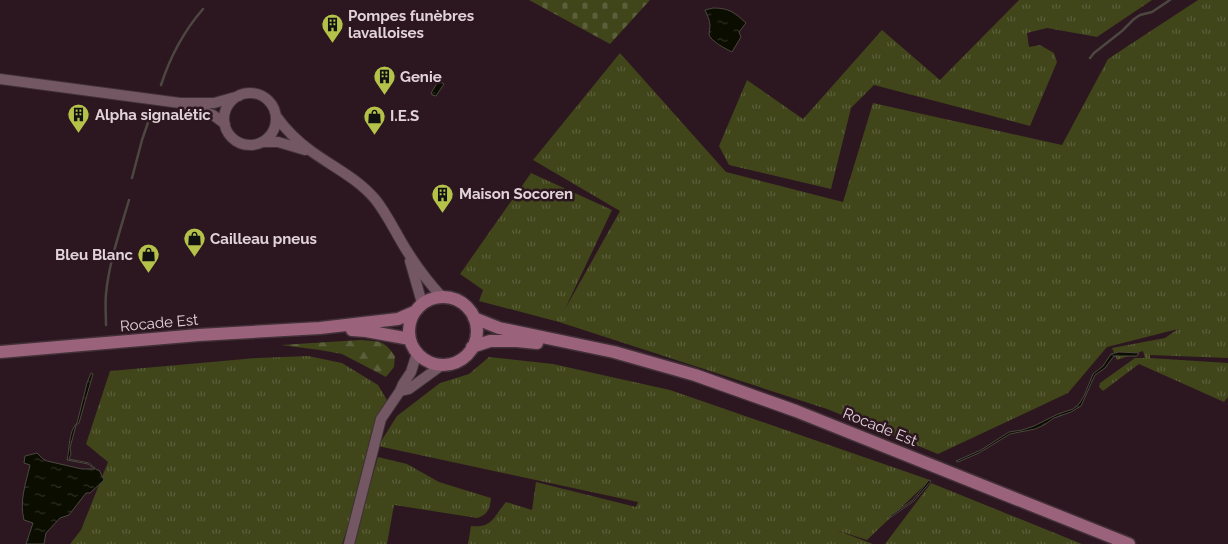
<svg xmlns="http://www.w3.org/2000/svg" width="1228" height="544" viewBox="0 0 1228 544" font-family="Raleway,sans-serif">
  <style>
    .grass { fill: url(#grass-tufts) }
    .forest { fill: url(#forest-firs) }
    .cemetery { fill: url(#cemetery-stones) }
    .water { fill: url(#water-ripples); stroke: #4c4841 }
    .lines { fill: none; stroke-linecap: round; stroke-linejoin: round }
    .stream { stroke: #4c4841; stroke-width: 2.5 }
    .tertiary-casing { stroke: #413137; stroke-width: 12 }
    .primary-casing { stroke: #413137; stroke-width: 15 }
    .tertiary { stroke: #735863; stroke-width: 10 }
    .primary { stroke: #9b637b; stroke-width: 12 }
    .labels { text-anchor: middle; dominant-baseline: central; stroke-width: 5; stroke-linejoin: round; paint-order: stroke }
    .poi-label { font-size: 15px; font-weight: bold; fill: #e2d3d8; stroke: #2c1620; text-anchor: start }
    .street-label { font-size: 15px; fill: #e2d3d8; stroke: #2c1620 }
  </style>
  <defs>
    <pattern id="grass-tufts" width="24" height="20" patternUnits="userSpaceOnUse" patternTransform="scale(1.25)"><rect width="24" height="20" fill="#40451a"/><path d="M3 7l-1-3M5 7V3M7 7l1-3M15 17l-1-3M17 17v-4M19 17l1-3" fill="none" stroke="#5b5f3b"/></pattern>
    <pattern id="forest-firs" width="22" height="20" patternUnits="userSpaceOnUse" patternTransform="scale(1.25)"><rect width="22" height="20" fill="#40451a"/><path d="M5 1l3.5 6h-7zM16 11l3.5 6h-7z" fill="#5b5f3b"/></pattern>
    <pattern id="cemetery-stones" width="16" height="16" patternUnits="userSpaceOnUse" patternTransform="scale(1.25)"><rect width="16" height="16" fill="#40451a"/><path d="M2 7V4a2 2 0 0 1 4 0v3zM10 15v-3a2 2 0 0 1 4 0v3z" fill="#5b5f3b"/></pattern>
    <pattern id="water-ripples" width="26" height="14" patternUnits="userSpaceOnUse" patternTransform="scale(1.25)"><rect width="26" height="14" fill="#0b0d00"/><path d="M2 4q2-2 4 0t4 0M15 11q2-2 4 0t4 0" fill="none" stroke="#2e2f24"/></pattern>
  </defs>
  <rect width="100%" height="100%" fill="#2c1620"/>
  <path class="grass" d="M 1019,0 L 1152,0 L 1097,37 L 1047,28 L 1027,33 L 1029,47 L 1040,45 L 1054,53 L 1057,62 L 1030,126 L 874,85 L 851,108 L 831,189 L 729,165 L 719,146 L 747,80 L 803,119 L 882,30 L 940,80 Z
    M 1198,0 L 1228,0 L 1228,358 L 1150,355 L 1150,358 L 1228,363 L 1228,397 L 1224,402 L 1139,364 L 1103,391 L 1099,387 L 1100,383 L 1135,358 L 1145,358 L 1143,351 L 1117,360 L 1112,348 L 1165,338 L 1178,329 L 1107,347 L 1068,393 L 938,454 L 827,409 L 559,322 L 479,301 L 483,290 L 460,274 L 531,173 L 612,210 L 565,309 L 620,211 L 533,160 L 620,53 L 726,172 L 843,202 L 873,103 L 1062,145 L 1108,59 Z
    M 308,356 L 342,363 L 378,385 L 390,405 L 342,544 L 70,544 L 81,530 L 108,462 L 86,444 L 110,371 L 257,358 Z
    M 489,357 L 553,364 L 670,390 L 930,480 L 867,540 L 836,530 L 873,544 L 468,544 L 471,526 C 493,528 493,517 506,502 L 532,510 L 536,482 L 636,507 L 638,502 L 378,446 L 397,416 L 440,383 L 469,374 Z
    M 378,457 L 407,464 L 439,482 L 491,498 C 490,508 488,515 477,518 L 394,505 L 387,544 L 355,544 L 367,494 Z
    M 931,483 L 1082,544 L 885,544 Z"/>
  <path class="forest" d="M 360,340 C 380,342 383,339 395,356 L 394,367 L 386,377 L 342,354 L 320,350 L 281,345 Z"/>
  <path class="cemetery" d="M 529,0 L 650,0 L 610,44 Z"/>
  <path class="water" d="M 713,8 C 729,8 734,12 746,23 L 739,32 L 741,37 L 732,52 C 726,49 710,41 709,34 C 709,31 710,29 710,26 C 710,20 707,15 705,10 Z
    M 439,80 L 444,84 L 436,96 L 432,95 L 431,93 Z
    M 1119,352 L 1139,353 L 1137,356 L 1114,356 L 1105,368 L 1095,375 L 1081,406 L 1071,412 L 1054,418 L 1044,425 L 1035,429 L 1010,434 L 979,453 L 958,462 L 956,461 L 981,450 L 1009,432 L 1022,430 L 1034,426 L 1058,414 L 1073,409 L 1079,404 L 1084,396 L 1093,374 L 1103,366 L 1111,354 Z
    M 91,373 L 93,374 L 79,423 L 76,425 L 70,448 L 71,454 L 69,459 L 89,463 L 97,470 L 99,470 L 104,480 L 90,493 L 86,493 L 69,515 L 60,518 L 46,533 L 44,544 L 26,544 L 33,523 L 24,520 C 19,501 26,483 30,465 L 24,463 L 25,456 L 37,453 L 43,459 L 47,461 L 82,469 L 95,469 L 88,464 L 67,460 C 70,448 68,432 77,423 L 87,383 Z
    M 929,480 L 931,481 L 914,501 L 891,517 L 890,516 L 913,500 Z"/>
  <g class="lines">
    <path class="stream" d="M 1090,58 L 1094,53 L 1122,31 L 1134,19 L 1140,15 L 1152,12 L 1170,0
      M 161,85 C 170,57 184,31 203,9
      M 132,178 L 142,140 L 152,111
      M 106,325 C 106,315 105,304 106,294 C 109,262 120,231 129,200"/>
    <defs>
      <path id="tertiary" d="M 0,79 L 180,103 L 214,103 L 239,96
        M224 119a26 26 0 1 1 52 0a26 26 0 1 1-52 0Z
        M 188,106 L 213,115 L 225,124
        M 276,116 C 286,130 297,141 311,151 C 333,167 357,178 375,199 C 388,215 396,234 407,251 C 417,267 429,283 442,297
        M 263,142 L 278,142 L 305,150
        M 410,261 L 422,303
        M 400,391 L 409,389 L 442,365
        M 349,544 L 381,419 L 400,391 L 403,384 L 411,372 L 417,353"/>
      <path id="primary" d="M409 331a34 34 0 1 1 68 0a34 34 0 1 1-68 0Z
        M 474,318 L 499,328 L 614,352 L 695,375 L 796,411 L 1129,544
        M 352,330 L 366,331 L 410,339
        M 472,347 L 490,341 L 517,341 L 537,343
        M 0,352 L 199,335 L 320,328 L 398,319 L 414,312"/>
    </defs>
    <use href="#tertiary" class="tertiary-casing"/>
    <use href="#primary" class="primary-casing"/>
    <use href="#tertiary" class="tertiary"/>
    <use href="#primary" class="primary"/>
  </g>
  <defs>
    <symbol id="building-pin" viewBox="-11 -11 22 30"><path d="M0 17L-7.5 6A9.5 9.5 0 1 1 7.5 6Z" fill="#b5c24a" stroke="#2c1620"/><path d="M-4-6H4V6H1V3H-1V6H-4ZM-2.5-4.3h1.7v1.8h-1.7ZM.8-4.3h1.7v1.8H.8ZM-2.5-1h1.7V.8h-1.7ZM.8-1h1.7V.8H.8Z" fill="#111"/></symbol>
    <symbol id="shop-pin" viewBox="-11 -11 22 30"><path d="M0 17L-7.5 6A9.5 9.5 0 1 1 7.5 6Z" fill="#b5c24a" stroke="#2c1620"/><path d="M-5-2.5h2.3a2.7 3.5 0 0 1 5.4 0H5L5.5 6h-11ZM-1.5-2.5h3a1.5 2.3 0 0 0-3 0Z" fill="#111"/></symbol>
  </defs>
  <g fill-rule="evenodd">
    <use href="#building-pin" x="320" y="12" width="25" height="34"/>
    <use href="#building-pin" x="372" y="64" width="25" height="34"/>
    <use href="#building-pin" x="66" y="102" width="25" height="34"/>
    <use href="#shop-pin" x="362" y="104" width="25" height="34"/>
    <use href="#building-pin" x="430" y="182" width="25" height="34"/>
    <use href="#shop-pin" x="182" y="226" width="25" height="34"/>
    <use href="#shop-pin" x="136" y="242" width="25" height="34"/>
  </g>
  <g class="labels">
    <g class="poi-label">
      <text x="348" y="16">Pompes funèbres<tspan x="348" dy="17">lavalloises</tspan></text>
      <text x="400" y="77">Genie</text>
      <text x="95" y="115">Alpha signalétic</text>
      <text x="390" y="116">I.E.S</text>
      <text x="459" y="194">Maison Socoren</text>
      <text x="210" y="239">Cailleau pneus</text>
      <text x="133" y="255" text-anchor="end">Bleu Blanc</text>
    </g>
    <g class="street-label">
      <text transform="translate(159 323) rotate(-5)">Rocade Est</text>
      <text transform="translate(880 427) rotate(22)">Rocade Est</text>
    </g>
  </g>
</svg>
